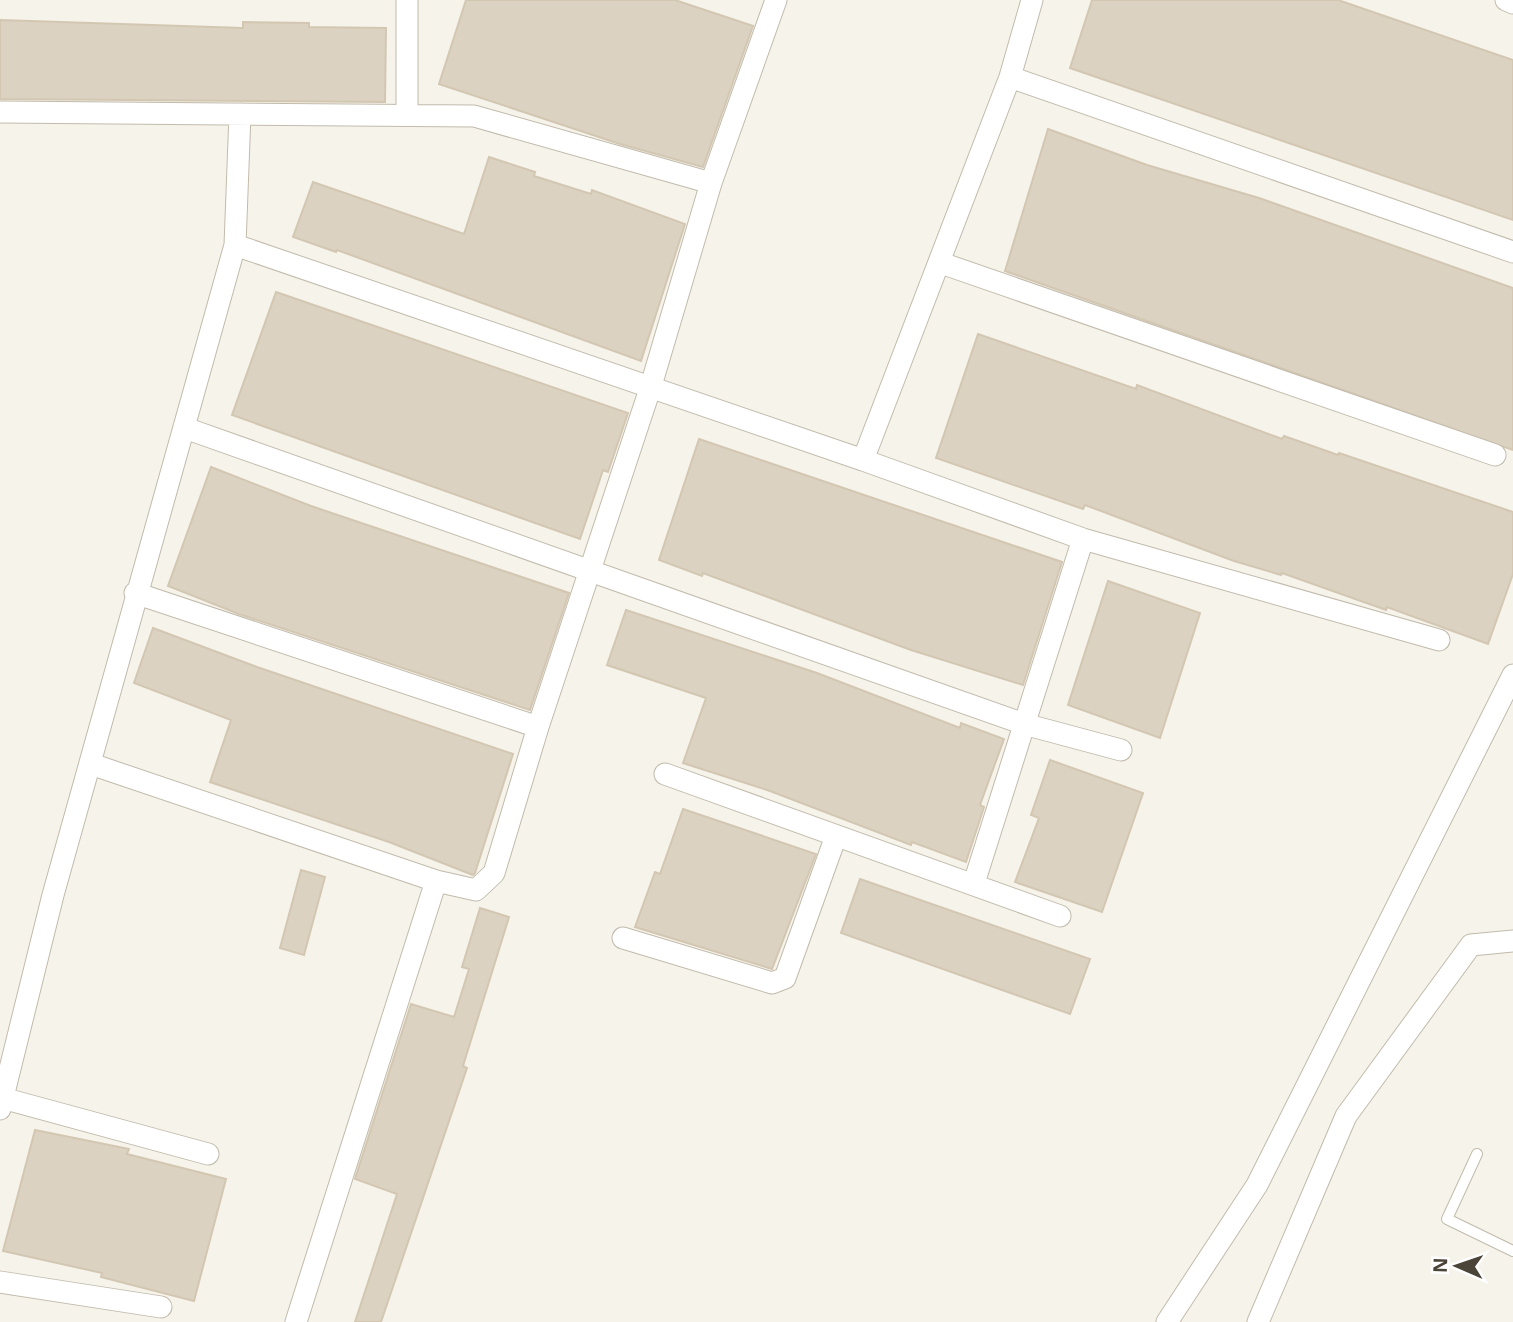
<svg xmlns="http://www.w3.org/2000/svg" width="1513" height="1322" viewBox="0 0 1513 1322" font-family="'Noto Sans',sans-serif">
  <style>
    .building { fill: #dbd2c2; stroke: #d3c7b2; stroke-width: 2 }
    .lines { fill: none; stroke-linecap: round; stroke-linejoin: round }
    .service-casing { stroke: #c2bbac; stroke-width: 12 }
    .minor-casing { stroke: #c2bbac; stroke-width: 23 }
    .service { stroke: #fff; stroke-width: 10 }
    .minor { stroke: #fff; stroke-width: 21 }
  </style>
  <rect width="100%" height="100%" fill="#f6f3eb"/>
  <path class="building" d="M 466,0 L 675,0 L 753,26 L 703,167 L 620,144 L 439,84 Z
    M 1092,0 L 1338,0 L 1513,60 L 1513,220 L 1070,68 Z
    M 0,20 L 243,28 L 243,22 L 309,23 L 309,27 L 386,28 L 385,102 L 0,99 Z
    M 1048,129 L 1147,165 L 1259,198 L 1513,288 L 1513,450 L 1005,271 Z
    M 489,157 L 535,172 L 534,176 L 591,194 L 592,190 L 685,224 L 641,361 L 337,250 L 336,252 L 293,237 L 313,182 L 464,234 Z
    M 276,292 L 628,413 L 608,472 L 603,470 L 580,539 L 232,415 Z
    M 978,334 L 1136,389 L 1137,385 L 1282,439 L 1284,436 L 1338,455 L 1339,453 L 1513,512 L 1513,574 L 1488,644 L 1387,607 L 1386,610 L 1282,573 L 1281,575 L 1234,561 L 1085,505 L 1083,509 L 936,458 Z
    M 699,439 L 1062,562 L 1023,685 L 911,650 L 703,573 L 702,576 L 659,560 Z
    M 211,467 L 311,506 L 569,593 L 530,710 L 239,614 L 168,586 Z
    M 1108,581 L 1200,613 L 1160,738 L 1068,705 Z
    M 626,610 L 817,673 L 960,728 L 961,723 L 1004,739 L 980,805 L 984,807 L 966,862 L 912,842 L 911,845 L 770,791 L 683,763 L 706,698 L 607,665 Z
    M 153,628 L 257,667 L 513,754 L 475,873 L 473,875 L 389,842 L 210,782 L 231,720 L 134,683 Z
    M 1050,760 L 1143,793 L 1102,912 L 1015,882 L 1039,818 L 1031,815 Z
    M 683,809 L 816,854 L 772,969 L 635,927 L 655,872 L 660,874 Z
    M 301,870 L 325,877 L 304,955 L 280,948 Z
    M 860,879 L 1090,959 L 1070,1014 L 841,933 Z
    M 480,908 L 509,917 L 463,1066 L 467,1068 L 381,1322 L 355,1322 L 397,1194 L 355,1179 L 411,1004 L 454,1017 L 469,969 L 462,967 Z
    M 35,1130 L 129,1149 L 127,1154 L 226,1179 L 194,1301 L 101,1277 L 102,1273 L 3,1251 Z"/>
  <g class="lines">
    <defs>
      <path id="service" d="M 1477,1154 L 1447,1219 L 1513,1251"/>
      <path id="minor" d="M 407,0 L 407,114
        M 1506,0 L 1513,3
        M 1010,77 L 1513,252
        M 0,112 L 474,116 L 711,183
        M 235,245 L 863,460 L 1010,77 L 1032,0
        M 941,263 L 1495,455
        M 185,428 L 1024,724 L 1121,750
        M 863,460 L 1083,539 L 1439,640
        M 135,593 L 538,727
        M 91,764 L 436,881 L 476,890 L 494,873 L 538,727 L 650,389 L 711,183 L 776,0
        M 665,774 L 1060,916
        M 974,883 L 1083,539
        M 623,938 L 772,983 L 785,978 L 836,836
        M 2,1098 L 208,1154
        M 0,1109 L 53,895 L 235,245 L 240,114
        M 0,1282 L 161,1307
        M 296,1322 L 436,881
        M 1167,1322 L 1257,1185 L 1513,675
        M 1258,1322 L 1346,1116 L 1471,945 L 1513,941"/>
    </defs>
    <use href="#service" class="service-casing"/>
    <use href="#minor" class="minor-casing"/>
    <use href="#service" class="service"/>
    <use href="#minor" class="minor"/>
  </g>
  <g transform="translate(1457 1266) rotate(272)" stroke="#ffffff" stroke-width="5" paint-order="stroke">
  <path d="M0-5L12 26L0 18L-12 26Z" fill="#4b4438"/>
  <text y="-10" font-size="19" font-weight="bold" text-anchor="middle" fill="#4b4438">N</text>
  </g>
</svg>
